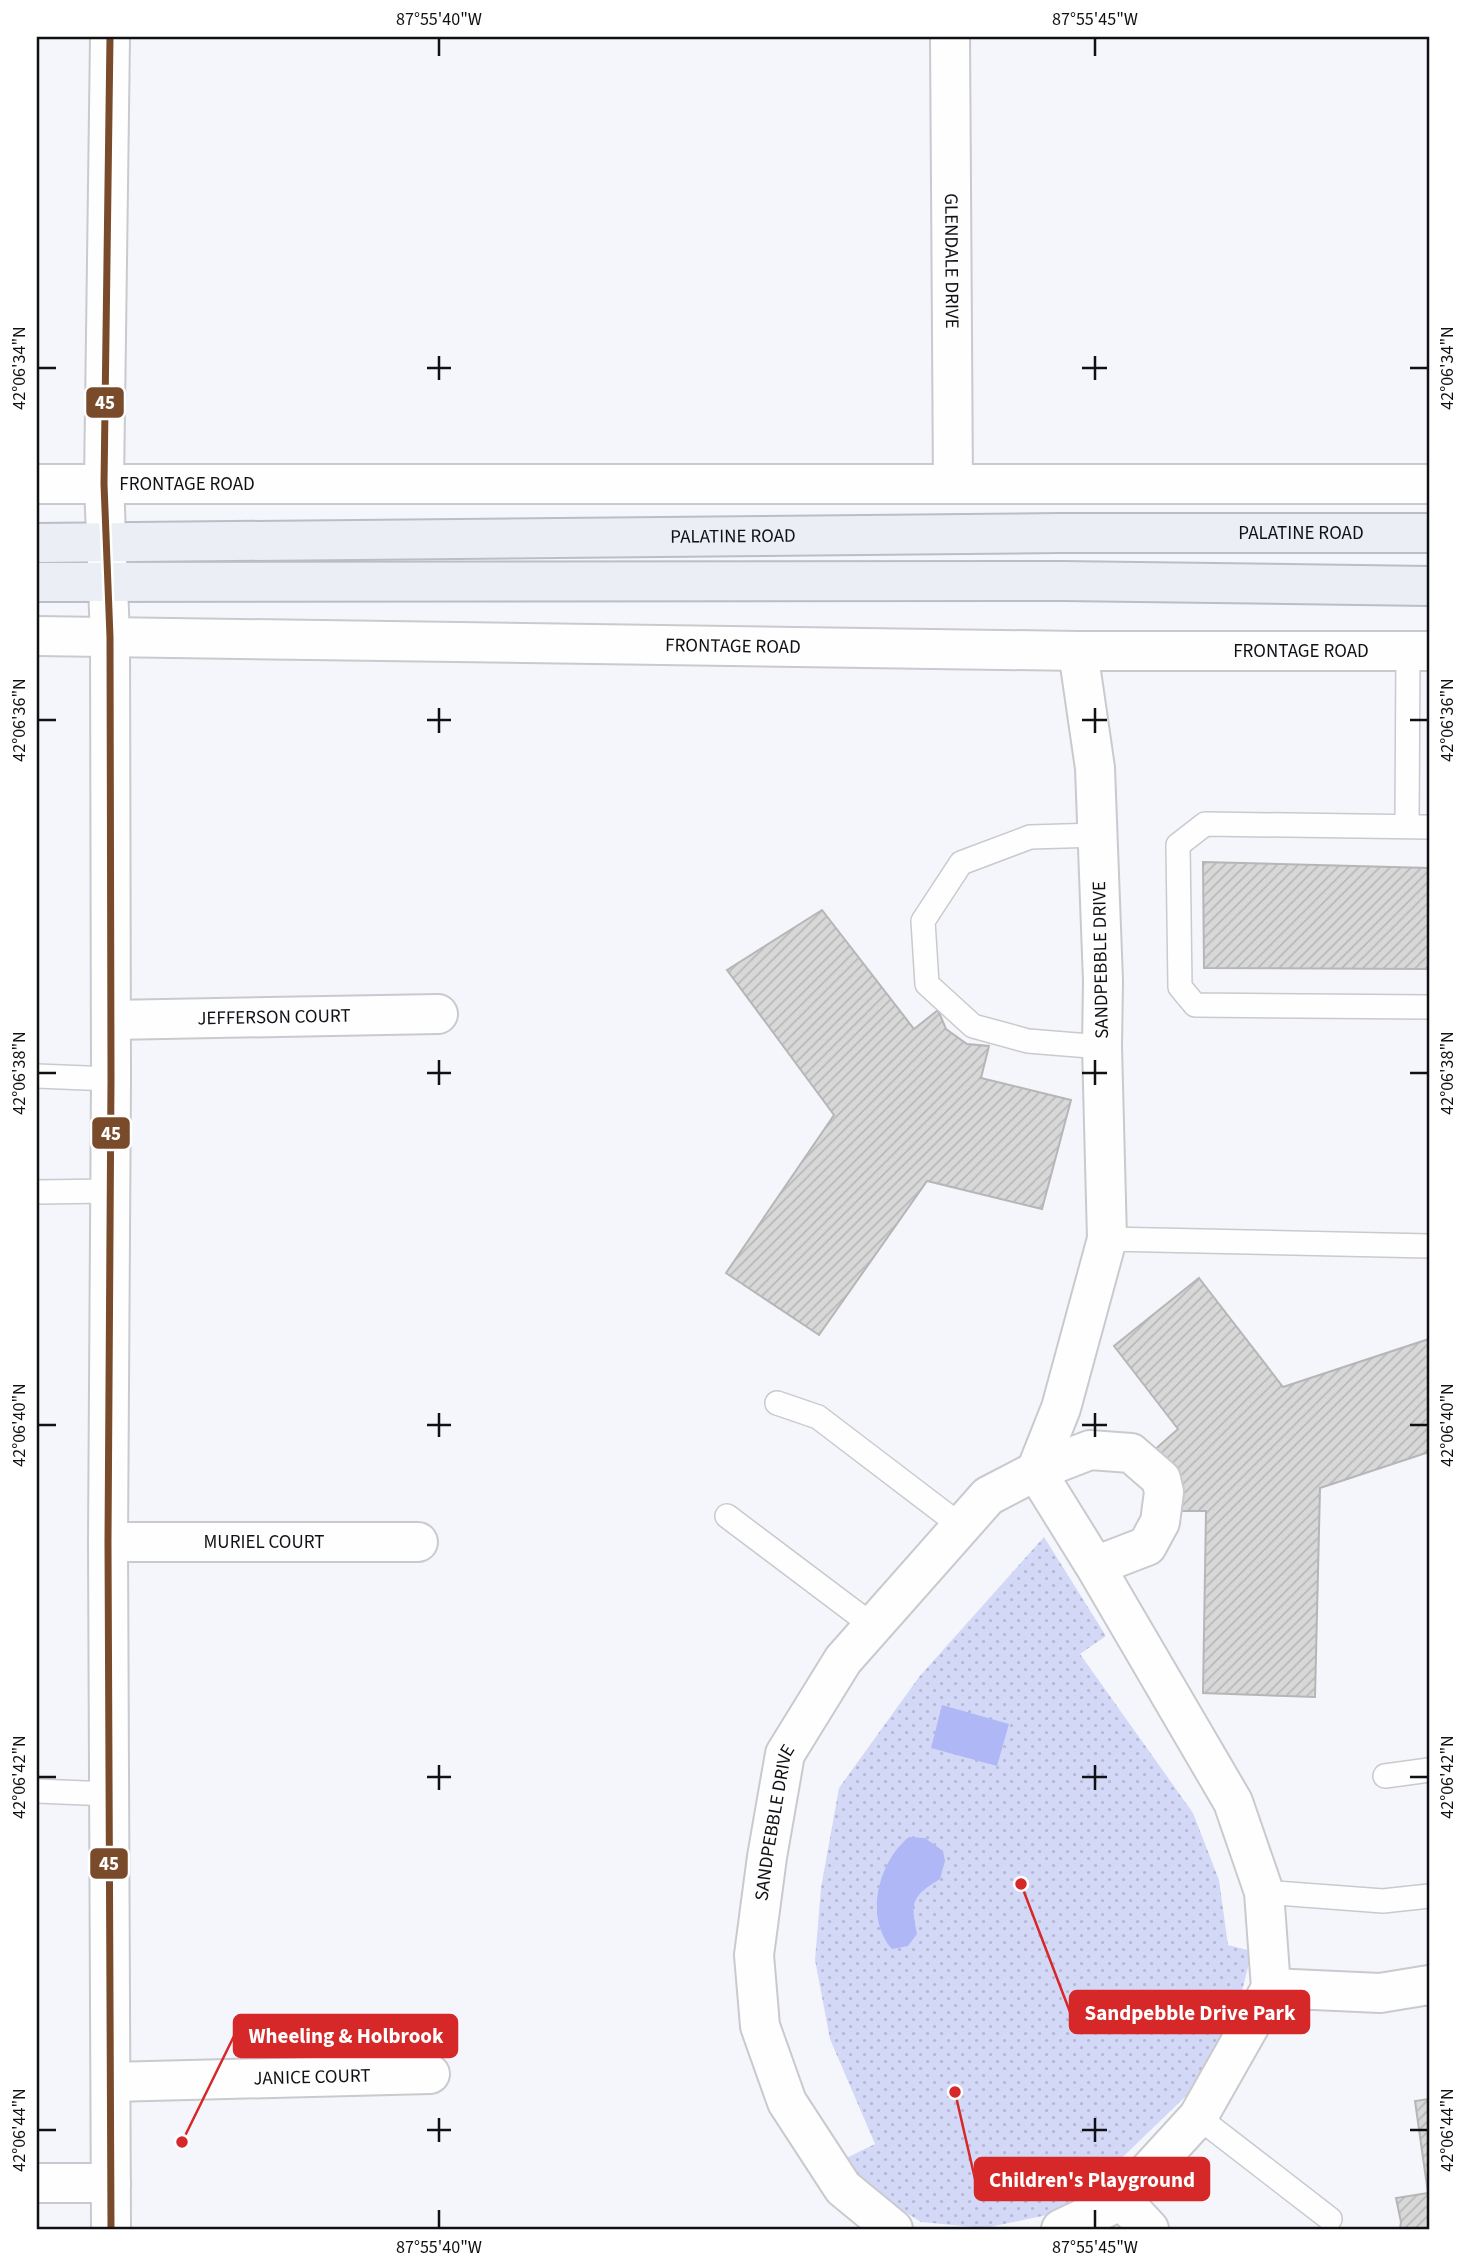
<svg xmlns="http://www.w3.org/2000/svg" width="1466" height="2266" viewBox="0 0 1466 2266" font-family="'Source Sans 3',sans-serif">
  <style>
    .park { fill: url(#park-dots) }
    .water { fill: #afb7f6 }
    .building { fill: url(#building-hatch); stroke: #b6b6b6; stroke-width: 2 }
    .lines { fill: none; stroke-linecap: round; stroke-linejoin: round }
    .lane-casing { stroke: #c9cace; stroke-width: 26 }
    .street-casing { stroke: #c9cace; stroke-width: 42 }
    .secondary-casing { stroke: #c9cace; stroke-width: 42 }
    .highway-casing { stroke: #bbbdc7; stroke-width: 42 }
    .lane { stroke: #fefefe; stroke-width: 23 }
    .street { stroke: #fefefe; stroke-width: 38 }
    .secondary { stroke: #fefefe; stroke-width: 38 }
    .highway { stroke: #eceef6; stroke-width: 38 }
    .bus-1-casing { stroke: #fff; stroke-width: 12 }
    .bus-1 { stroke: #7a4b2a; stroke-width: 7 }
    .ticks { fill: none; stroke: #101115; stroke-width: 2.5 }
    .labels { text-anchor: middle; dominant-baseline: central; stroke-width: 7; stroke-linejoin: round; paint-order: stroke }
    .street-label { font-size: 19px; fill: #101115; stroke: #fff }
    .leader { fill: none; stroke: #d62828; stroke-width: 2.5 }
    .callout-dot { fill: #d62828; stroke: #fff; stroke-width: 2.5 }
    .callout { fill: #d62828; stroke: #d62828; stroke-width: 2.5 }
    .callout-label { font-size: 21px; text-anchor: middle; font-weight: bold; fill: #fff }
    .line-badge { stroke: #fff; stroke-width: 2.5 }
    .badge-label { font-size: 19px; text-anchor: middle; font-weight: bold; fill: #fff }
    .neatline { fill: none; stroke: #101115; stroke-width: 2.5 }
    .ticks-label { font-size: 18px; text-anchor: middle; fill: #101115 }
  </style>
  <defs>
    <pattern id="park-dots" width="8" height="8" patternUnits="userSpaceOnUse" patternTransform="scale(1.75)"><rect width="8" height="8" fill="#d3d8f7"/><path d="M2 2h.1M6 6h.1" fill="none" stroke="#b4b8d3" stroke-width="1.8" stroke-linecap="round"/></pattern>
    <pattern id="building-hatch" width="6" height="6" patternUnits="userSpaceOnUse" patternTransform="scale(1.75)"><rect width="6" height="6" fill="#d8d8d8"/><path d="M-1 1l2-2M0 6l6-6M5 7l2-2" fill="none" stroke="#b8b8b8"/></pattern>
  </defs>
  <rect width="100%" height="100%" fill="#f5f6fb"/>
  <path class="park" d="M 1044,1537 L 1106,1636 L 1080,1654 L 1193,1813 L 1219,1880 L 1228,1945 L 1252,1951 L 1238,2007 L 1186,2096 L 1100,2179 L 1052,2214 L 985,2228 L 921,2222 L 870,2190 L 842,2160 L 875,2144 L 830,2039 L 815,1960 L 821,1888 L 839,1788 L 919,1677 Z"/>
  <path class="water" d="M 942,1705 L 1009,1724 L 997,1766 L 931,1748 Z
    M 909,1837 L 925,1838 L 943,1851 L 945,1861 L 940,1879 C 912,1896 910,1902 917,1934 L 908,1946 L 892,1949 C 864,1918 878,1862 909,1837 Z"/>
  <path class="building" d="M 1203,862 L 1429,868 L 1429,969 L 1204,968 Z
    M 822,910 L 914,1029 L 938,1010 L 946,1029 L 967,1044 L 989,1046 L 981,1078 L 1071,1100 L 1042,1209 L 927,1181 L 819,1335 L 726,1273 L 834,1115 L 727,970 Z
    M 1199,1278 L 1283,1387 L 1429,1339 L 1429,1452 L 1320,1488 L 1315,1697 L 1203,1693 L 1206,1511 L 1170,1511 L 1152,1452 L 1178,1429 L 1114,1346 Z
    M 1429,2099 L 1429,2229 L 1400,2229 L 1401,2222 L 1396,2198 L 1428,2193 L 1415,2101 Z"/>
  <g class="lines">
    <defs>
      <path id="lane" d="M 1407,826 L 1408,651
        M 1429,827 L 1205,824 L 1178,845 L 1180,987 L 1195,1005 L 1429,1007
        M 1098,835 L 1030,837 L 961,863 L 923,921 L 927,984 L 973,1026 L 1028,1041 L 1102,1047
        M 37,1076 L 111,1079
        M 37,1192 L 110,1191
        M 1107,1239 L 1429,1246
        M 777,1403 L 818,1417 L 961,1526
        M 727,1516 L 873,1626
        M 1385,1776 L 1429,1770
        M 37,1791 L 110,1794
        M 1264,1892 L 1383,1901 L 1429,1896
        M 1198,2117 L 1330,2219"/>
      <g id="street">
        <path id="s1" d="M 950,37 L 953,484"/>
        <path id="s2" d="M 111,1020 L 438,1014"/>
        <path id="s3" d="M 108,1542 L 418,1542"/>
        <path d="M 1271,1988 L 1380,1993 L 1429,1985"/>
        <path id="s4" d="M 111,2082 L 430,2074"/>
        <path d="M 37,2183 L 111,2183"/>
        <path d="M 1122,2200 L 1149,2229"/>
        <path id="s5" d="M 893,2229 L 843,2188 L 787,2102 L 760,2026 L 754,1955 L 767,1857 L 785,1754 L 843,1660 L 988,1496 L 1036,1471 L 1061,1408 L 1107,1239 L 1102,1047 L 1103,981 L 1095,768 L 1078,651"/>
        <path d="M 1061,2229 L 1122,2200 L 1198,2117 L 1271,1988 L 1264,1892 L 1233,1802 L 1095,1566 L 1036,1471 L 1090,1450 L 1131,1453 L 1161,1479 L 1164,1492 L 1160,1522 L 1147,1546 L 1095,1566"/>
      </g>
      <g id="secondary">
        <path d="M 110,37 L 104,484 L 110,637 L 111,1079 L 108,1542 L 111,2229"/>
        <path id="s6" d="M 37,484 L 1429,484"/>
        <path id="s7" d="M 37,636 L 1078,651 L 1429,651"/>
      </g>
      <g id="highway">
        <path id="s8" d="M 37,543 L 1062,533 L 1429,533"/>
        <path d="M 37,582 L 1062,581 L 1429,586"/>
      </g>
    </defs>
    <use href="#lane" class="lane-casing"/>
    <use href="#street" class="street-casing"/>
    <use href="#secondary" class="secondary-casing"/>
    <use href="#highway" class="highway-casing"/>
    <use href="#lane" class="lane"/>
    <use href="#street" class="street"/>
    <use href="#secondary" class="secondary"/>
    <use href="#highway" class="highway"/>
    <defs>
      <path id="bus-1" d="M 110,37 L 104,484 L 110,637 L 111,1079 L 108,1542 L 111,2229"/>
    </defs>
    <use href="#bus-1" class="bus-1-casing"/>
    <use href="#bus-1" class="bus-1"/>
  </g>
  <path class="ticks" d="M 439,38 L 439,56M 1095,38 L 1095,56M 439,356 L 439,380M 1095,356 L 1095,380M 38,368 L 56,368M 427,368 L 451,368M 1082,368 L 1107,368M 1410,368 L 1428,368M 439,708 L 439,733M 1095,708 L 1095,733M 38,720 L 56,720M 427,720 L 451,720M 1082,720 L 1107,720M 1410,720 L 1428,720M 439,1060 L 439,1085M 1095,1060 L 1095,1085M 38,1073 L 56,1073M 427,1073 L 451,1073M 1082,1073 L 1107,1073M 1410,1073 L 1428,1073M 439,1413 L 439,1437M 1095,1413 L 1095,1437M 38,1425 L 56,1425M 427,1425 L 451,1425M 1082,1425 L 1107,1425M 1410,1425 L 1428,1425M 439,1765 L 439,1790M 1095,1765 L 1095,1790M 38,1777 L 56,1777M 427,1777 L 451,1777M 1082,1777 L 1107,1777M 1410,1777 L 1428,1777M 439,2118 L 439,2142M 1095,2118 L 1095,2142M 38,2130 L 56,2130M 427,2130 L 451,2130M 1082,2130 L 1107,2130M 1410,2130 L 1428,2130M 439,2210 L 439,2228M 1095,2210 L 1095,2228"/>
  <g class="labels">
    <g class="street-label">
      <text stroke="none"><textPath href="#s1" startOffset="224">GLENDALE DRIVE</textPath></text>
      <text stroke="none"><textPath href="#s6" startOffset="150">FRONTAGE ROAD</textPath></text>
      <text stroke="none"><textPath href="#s8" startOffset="1264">PALATINE ROAD</textPath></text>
      <text stroke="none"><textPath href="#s8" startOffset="696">PALATINE ROAD</textPath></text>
      <text stroke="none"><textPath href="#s7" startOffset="696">FRONTAGE ROAD</textPath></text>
      <text stroke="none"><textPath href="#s7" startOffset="1264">FRONTAGE ROAD</textPath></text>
      <text transform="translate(1101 960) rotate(-91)">SANDPEBBLE DRIVE</text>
      <text stroke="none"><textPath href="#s2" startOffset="163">JEFFERSON COURT</textPath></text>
      <text stroke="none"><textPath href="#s3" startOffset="156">MURIEL COURT</textPath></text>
      <text stroke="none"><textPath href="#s5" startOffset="453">SANDPEBBLE DRIVE</textPath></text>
      <text stroke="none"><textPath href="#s4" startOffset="201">JANICE COURT</textPath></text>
    </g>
  </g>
  <path class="leader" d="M1021 1884L1070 2012M182 2142L234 2036M955 2092L975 2179"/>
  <g class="callout-dot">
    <circle cx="1021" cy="1884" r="7"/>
    <circle cx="182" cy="2142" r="7"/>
    <circle cx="955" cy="2092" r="7"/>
  </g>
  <g class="callout">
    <rect x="1070" y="1991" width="239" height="42" rx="7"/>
    <rect x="234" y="2015" width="223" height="42" rx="7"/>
    <rect x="975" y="2158" width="234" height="42" rx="7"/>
  </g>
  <g class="callout-label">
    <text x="1190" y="2020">Sandpebble Drive Park</text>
    <text x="346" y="2043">Wheeling &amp; Holbrook</text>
    <text x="1092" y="2187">Children's Playground</text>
  </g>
  <g class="line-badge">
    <rect x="85" y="386" width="40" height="33" rx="7" fill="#7a4b2a"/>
    <rect x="91" y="1116" width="40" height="34" rx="7" fill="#7a4b2a"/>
    <rect x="89" y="1847" width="40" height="33" rx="7" fill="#7a4b2a"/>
  </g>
  <g class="badge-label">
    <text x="105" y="409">45</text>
    <text x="111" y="1140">45</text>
    <text x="109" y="1870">45</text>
  </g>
  <rect width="1466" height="2266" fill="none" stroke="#ffffff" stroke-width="77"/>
  <rect x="38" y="38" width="1390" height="2190" class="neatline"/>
  <g class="ticks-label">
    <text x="439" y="25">87°55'40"W</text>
    <text x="1095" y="25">87°55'45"W</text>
    <text transform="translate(1447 368) rotate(-90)" y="6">42°06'34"N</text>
    <text transform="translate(19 368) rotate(-90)" y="6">42°06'34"N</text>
    <text transform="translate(1447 720) rotate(-90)" y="6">42°06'36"N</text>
    <text transform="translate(19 720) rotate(-90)" y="6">42°06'36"N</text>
    <text transform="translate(1447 1073) rotate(-90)" y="6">42°06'38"N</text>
    <text transform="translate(19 1073) rotate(-90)" y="6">42°06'38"N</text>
    <text transform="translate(1447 1425) rotate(-90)" y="6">42°06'40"N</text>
    <text transform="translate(19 1425) rotate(-90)" y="6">42°06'40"N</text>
    <text transform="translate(1447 1777) rotate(-90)" y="6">42°06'42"N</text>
    <text transform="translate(19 1777) rotate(-90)" y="6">42°06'42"N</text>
    <text transform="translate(1447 2130) rotate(-90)" y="6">42°06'44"N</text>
    <text transform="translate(19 2130) rotate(-90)" y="6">42°06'44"N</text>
    <text x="439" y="2253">87°55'40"W</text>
    <text x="1095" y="2253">87°55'45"W</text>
  </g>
</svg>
